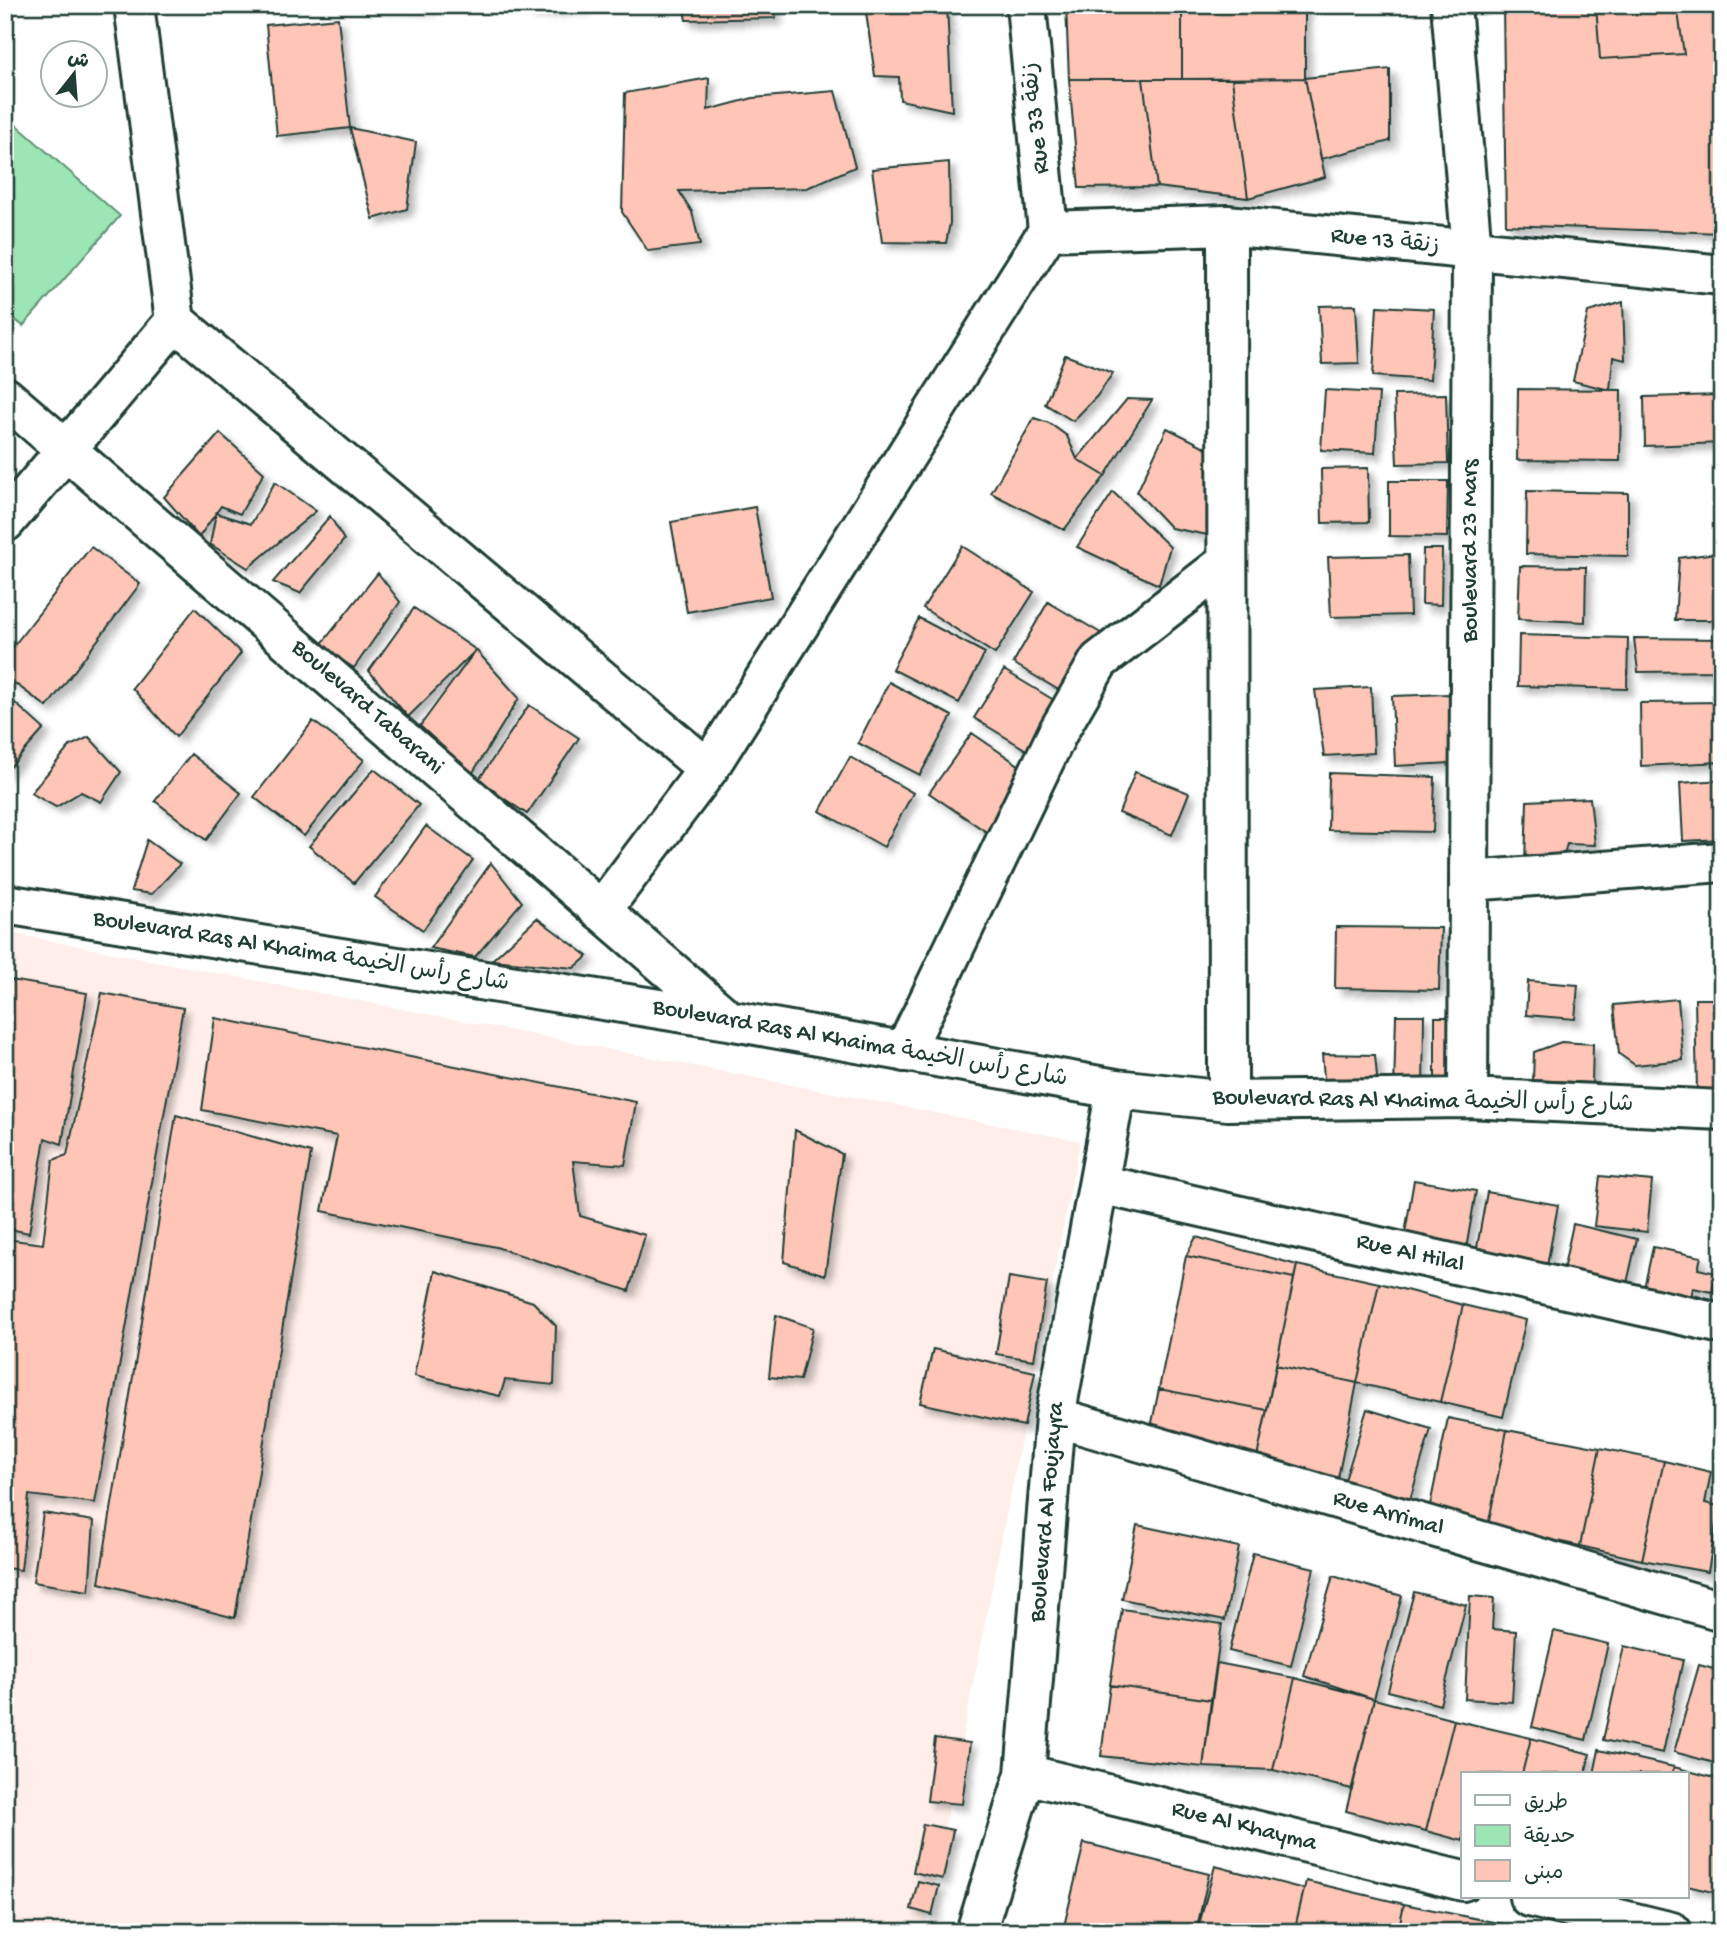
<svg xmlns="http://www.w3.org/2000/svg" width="1727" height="1937" viewBox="0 0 1727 1937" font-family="'Gochi Hand','Playpen Sans Arabic',sans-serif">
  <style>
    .built { fill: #ffeee9 }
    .green { fill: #9ce5b4; stroke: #5e9174; stroke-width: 2 }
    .building { fill: #ffc5b7; stroke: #1f3d34; stroke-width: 2; filter: url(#shadow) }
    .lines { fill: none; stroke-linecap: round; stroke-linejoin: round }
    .minor-casing { stroke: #1f3d34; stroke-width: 44 }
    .minor { stroke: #fff; stroke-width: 38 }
    .labels { text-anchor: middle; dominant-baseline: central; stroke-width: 5; stroke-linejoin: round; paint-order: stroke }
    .street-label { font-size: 24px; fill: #1f3d34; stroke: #fff }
  </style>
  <defs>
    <filter id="shadow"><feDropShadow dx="6" dy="6" stdDeviation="3.5" flood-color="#0004"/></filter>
  </defs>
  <rect width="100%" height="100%" fill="#fff"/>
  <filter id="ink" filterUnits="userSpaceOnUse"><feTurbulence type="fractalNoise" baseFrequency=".0143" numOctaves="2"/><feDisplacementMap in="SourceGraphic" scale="14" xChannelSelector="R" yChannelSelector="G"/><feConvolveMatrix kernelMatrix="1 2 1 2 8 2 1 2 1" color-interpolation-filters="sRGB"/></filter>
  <g filter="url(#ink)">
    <path class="built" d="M 5,932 L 1080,1141 L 924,1932 L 5,1932 Z"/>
    <path class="green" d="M 5,115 L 120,216 L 23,326 L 5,311 Z"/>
    <path class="building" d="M 379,5 L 430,5 L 429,8 Z
      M 523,5 L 587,5 L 587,6 L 529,11 Z
      M 683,5 L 773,5 L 776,18 L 686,20 Z
      M 865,5 L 947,5 L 952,111 L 900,100 L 899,77 L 875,76 Z
      M 1066,5 L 1182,5 L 1182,79 L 1069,79 Z
      M 1182,5 L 1305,5 L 1305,78 L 1182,79 Z
      M 1503,5 L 1596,5 L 1600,59 L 1684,54 L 1677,5 L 1722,5 L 1722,233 L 1506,225 Z
      M 1596,5 L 1677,5 L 1684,54 L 1600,59 Z
      M 338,18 L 350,128 L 277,136 L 266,25 Z
      M 1390,69 L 1390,141 L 1321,159 L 1305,78 Z
      M 709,78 L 708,110 L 753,98 L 835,91 L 855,167 L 807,188 L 679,191 L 692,212 L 700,245 L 648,251 L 622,212 L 625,93 Z
      M 1305,78 L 1325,177 L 1248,198 L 1232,79 Z
      M 1069,79 L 1143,79 L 1157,187 L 1079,188 Z
      M 1143,79 L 1232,79 L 1248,198 L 1157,187 Z
      M 350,128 L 416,142 L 407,209 L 373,219 Z
      M 949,162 L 950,223 L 946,243 L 882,242 L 872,169 Z
      M 1623,302 L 1625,360 L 1613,357 L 1610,390 L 1573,381 L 1588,312 Z
      M 1356,305 L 1359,363 L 1322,364 L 1319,306 Z
      M 1377,306 L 1434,309 L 1430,380 L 1373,376 Z
      M 1065,355 L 1113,373 L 1097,396 L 1073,421 L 1045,404 Z
      M 1518,389 L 1621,390 L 1620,461 L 1517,460 Z
      M 1325,390 L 1379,393 L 1375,453 L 1321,450 Z
      M 1446,394 L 1448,463 L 1397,464 L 1394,395 Z
      M 1722,395 L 1722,443 L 1645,446 L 1644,397 Z
      M 1127,399 L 1152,400 L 1105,476 L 1077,459 Z
      M 1034,418 L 1049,423 L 1067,436 L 1077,459 L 1105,476 L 1064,530 L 991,493 Z
      M 1167,428 L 1213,451 L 1208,535 L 1171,528 L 1137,492 Z
      M 220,433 L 264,473 L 240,514 L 221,506 L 199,537 L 164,497 Z
      M 1368,468 L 1369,522 L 1322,523 L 1321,469 Z
      M 1389,481 L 1448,481 L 1447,537 L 1389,536 Z
      M 275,482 L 316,511 L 248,568 L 210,544 L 216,513 L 251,524 Z
      M 1527,491 L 1628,493 L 1628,556 L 1526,554 Z
      M 1113,492 L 1170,547 L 1159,585 L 1077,547 Z
      M 755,507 L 771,597 L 687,612 L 671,522 Z
      M 330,516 L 344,540 L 300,593 L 273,582 Z
      M 962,546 L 1034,592 L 995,654 L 923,608 Z
      M 91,547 L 140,584 L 47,707 L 5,676 L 5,657 Z
      M 1423,549 L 1442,549 L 1441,605 L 1422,604 Z
      M 1716,553 L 1722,556 L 1722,620 L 1675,620 L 1679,558 Z
      M 1408,555 L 1410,615 L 1331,617 L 1328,557 Z
      M 1520,566 L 1586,567 L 1585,622 L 1518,619 Z
      M 378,573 L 400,602 L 354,668 L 320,646 Z
      M 1048,602 L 1104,635 L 1069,696 L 1013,663 Z
      M 195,608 L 241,653 L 176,737 L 132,688 Z
      M 414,608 L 476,650 L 408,717 L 369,671 Z
      M 919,618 L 985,653 L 959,703 L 892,669 Z
      M 1519,635 L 1628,638 L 1627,689 L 1518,686 Z
      M 1634,638 L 1722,639 L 1722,671 L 1638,672 Z
      M 476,650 L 519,698 L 472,774 L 420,726 Z
      M 1004,670 L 1062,705 L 1033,754 L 974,718 Z
      M 889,682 L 952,716 L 920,775 L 858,743 Z
      M 1371,687 L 1374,753 L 1324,756 L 1315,690 Z
      M 5,694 L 44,729 L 5,773 Z
      M 1449,694 L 1452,763 L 1395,766 L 1392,696 Z
      M 1722,702 L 1722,762 L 1641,766 L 1640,703 Z
      M 529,705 L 579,738 L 527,814 L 478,781 Z
      M 313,721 L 364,760 L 304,836 L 254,797 Z
      M 972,733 L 1033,775 L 991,835 L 929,793 Z
      M 89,737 L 121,772 L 101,802 L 81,792 L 56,807 L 31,793 L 70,746 Z
      M 191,754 L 241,793 L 206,840 L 155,801 Z
      M 850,757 L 913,793 L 884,847 L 820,811 Z
      M 374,769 L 419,805 L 354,883 L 309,846 Z
      M 1135,772 L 1189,793 L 1172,835 L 1119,813 Z
      M 1329,773 L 1435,777 L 1433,832 L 1328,830 Z
      M 1722,780 L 1722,839 L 1683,841 L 1680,783 Z
      M 1590,798 L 1595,845 L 1567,844 L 1562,861 L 1525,862 L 1527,801 Z
      M 426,826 L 473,860 L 423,930 L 375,897 Z
      M 147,840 L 180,864 L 152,894 L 131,891 Z
      M 491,863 L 522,902 L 475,957 L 430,948 Z
      M 537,918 L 588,956 L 574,968 L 492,960 Z
      M 1336,927 L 1441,928 L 1439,990 L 1335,988 Z
      M 5,979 L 87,993 L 62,1144 L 45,1138 L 29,1233 L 5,1228 Z
      M 1528,981 L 1578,985 L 1575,1019 L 1526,1015 Z
      M 102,993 L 183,1008 L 95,1503 L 29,1495 L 21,1570 L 5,1568 L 5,1239 L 43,1244 L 53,1160 L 67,1155 Z
      M 1678,999 L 1683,1060 L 1635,1065 L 1619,1054 L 1614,1005 Z
      M 1695,999 L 1722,999 L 1722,1090 L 1697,1091 Z
      M 1396,1015 L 1424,1015 L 1423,1091 L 1394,1091 Z
      M 1435,1017 L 1464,1017 L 1463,1093 L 1435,1092 Z
      M 215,1018 L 636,1102 L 625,1165 L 573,1161 L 580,1216 L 645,1235 L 629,1291 L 496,1247 L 322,1211 L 337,1136 L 202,1110 Z
      M 1561,1042 L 1593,1044 L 1592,1083 L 1533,1080 L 1534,1052 Z
      M 1322,1054 L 1375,1055 L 1378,1088 L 1325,1089 Z
      M 176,1115 L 311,1153 L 235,1618 L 99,1583 Z
      M 795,1130 L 842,1154 L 825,1275 L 784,1262 Z
      M 1600,1176 L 1652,1181 L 1647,1232 L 1594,1226 Z
      M 1414,1180 L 1476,1191 L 1465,1255 L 1403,1245 Z
      M 1487,1192 L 1558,1205 L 1545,1277 L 1474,1264 Z
      M 1573,1224 L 1637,1239 L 1627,1283 L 1561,1280 Z
      M 1196,1237 L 1297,1265 L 1294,1278 L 1186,1256 Z
      M 1653,1247 L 1701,1257 L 1698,1269 L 1716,1273 L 1712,1292 L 1693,1288 L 1688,1312 L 1641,1302 Z
      M 1186,1256 L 1294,1278 L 1267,1410 L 1159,1389 Z
      M 1297,1265 L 1379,1283 L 1357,1383 L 1276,1365 Z
      M 435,1271 L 533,1302 L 556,1326 L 554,1385 L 505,1380 L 500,1396 L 414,1376 Z
      M 1009,1277 L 1047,1283 L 1034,1360 L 996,1354 Z
      M 1722,1280 L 1722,1320 L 1695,1310 L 1697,1296 L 1716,1301 Z
      M 1379,1283 L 1463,1305 L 1440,1402 L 1357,1383 Z
      M 1463,1305 L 1526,1320 L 1503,1417 L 1440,1402 Z
      M 776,1315 L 813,1328 L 800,1380 L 769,1377 Z
      M 933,1349 L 1035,1372 L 1024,1426 L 920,1403 Z
      M 1276,1365 L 1357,1383 L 1338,1478 L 1256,1462 Z
      M 1159,1389 L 1267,1410 L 1256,1462 L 1148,1442 Z
      M 1367,1409 L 1431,1429 L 1406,1513 L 1341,1493 Z
      M 1448,1418 L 1507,1430 L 1488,1526 L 1428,1515 Z
      M 1507,1430 L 1600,1448 L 1580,1546 L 1488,1526 Z
      M 1600,1448 L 1664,1461 L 1642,1560 L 1580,1546 Z
      M 1664,1461 L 1711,1472 L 1705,1503 L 1719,1506 L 1708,1572 L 1642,1560 Z
      M 43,1513 L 94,1521 L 89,1591 L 33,1582 Z
      M 1137,1525 L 1239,1547 L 1225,1620 L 1122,1599 Z
      M 1253,1553 L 1314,1568 L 1291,1666 L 1229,1651 Z
      M 1333,1576 L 1402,1596 L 1374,1699 L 1304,1676 Z
      M 1414,1592 L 1466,1605 L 1440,1705 L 1388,1691 Z
      M 1470,1596 L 1494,1598 L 1492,1629 L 1516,1631 L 1512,1702 L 1465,1699 Z
      M 1122,1609 L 1222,1624 L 1211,1700 L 1110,1685 Z
      M 1554,1631 L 1608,1644 L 1586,1740 L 1532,1727 Z
      M 1624,1646 L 1683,1660 L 1663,1753 L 1603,1740 Z
      M 1217,1663 L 1295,1678 L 1273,1770 L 1203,1767 Z
      M 1699,1665 L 1722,1671 L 1722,1765 L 1674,1752 Z
      M 1295,1678 L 1374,1699 L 1352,1789 L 1273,1770 Z
      M 1110,1685 L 1211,1700 L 1203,1767 L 1101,1756 Z
      M 1374,1699 L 1454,1720 L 1426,1831 L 1346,1811 Z
      M 1454,1720 L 1531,1738 L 1522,1774 L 1463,1774 L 1463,1841 L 1426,1831 Z
      M 935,1738 L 970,1743 L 962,1804 L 927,1801 Z
      M 1531,1738 L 1590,1754 L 1585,1774 L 1522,1774 Z
      M 1599,1750 L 1674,1767 L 1672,1774 L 1594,1774 Z
      M 1674,1767 L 1722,1780 L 1721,1894 L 1687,1886 L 1687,1774 L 1672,1774 Z
      M 923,1824 L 953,1830 L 943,1879 L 913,1872 Z
      M 1084,1843 L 1209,1874 L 1196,1932 L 1086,1932 L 1064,1926 Z
      M 1215,1866 L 1304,1889 L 1294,1932 L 1197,1932 Z
      M 918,1881 L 939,1886 L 932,1915 L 911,1909 Z
      M 1306,1881 L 1404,1904 L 1398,1932 L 1294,1932 Z
      M 1404,1904 L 1518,1927 L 1517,1932 L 1398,1932 Z
      M 1064,1926 L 1086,1932 L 1063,1932 Z
      M 1518,1927 L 1540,1932 L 1517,1932 Z"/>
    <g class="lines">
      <defs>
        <path id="minor" d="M 134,5 L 175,321 L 708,769
          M 1026,5 L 1048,231
          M 1451,5 L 1472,251 L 1468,1098
          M 1227,225 L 1228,1101
          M 1048,231 L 1227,225 L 1722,275
          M 5,397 L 728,1020
          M 5,522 L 175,321
          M 1469,881 L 1722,862
          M 5,904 L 728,1020 L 1116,1089 L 1228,1101 L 1468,1098 L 1722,1110
          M 601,911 L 708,769 L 1048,231
          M 904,1052 L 1058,732 L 1099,661 L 1227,562
          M 1099,1184 L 1722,1324
          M 1055,1417 L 1722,1611
          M 1025,1774 L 1463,1881
          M 1529,1897 L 1672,1932
          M 976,1932 L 1025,1774 L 1055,1417 L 1116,1089"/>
      </defs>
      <use href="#minor" class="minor-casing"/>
      <use href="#minor" class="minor"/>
    </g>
  </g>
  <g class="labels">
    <g class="street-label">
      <text transform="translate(1037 118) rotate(-96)">Rue 33 زنقة</text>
      <text transform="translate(1385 242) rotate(6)">Rue 13 زنقة</text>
      <text transform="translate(1471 551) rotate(-90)">Boulevard 23 Mars</text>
      <text transform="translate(367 708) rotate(41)">Boulevard Tabarani</text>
      <text transform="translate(301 952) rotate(9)">Boulevard Ras Al Khaima شارع رأس الخيمة</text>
      <text transform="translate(860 1044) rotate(10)">Boulevard Ras Al Khaima شارع رأس الخيمة</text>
      <text transform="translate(1423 1102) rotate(1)">Boulevard Ras Al Khaima شارع رأس الخيمة</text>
      <text transform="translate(1410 1254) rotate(13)">Rue Al Hilal</text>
      <text transform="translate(1048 1512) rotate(-85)">Boulevard Al Foujayra</text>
      <text transform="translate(1388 1514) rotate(16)">Rue Arrimal</text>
      <text transform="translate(1244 1827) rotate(14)">Rue Al Khayma</text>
    </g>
  </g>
  <rect width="1727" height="1937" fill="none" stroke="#fff" stroke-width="28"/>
  <rect x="14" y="14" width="1699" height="1909" fill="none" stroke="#1f3d34" stroke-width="2.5" filter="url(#ink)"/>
  <rect x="1461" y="1772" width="228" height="126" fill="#ffffff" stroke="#a5b1ae" stroke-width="2"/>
  <rect x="1475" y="1795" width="35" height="10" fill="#ffffff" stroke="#a5b1ae" stroke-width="2"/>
  <text x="1524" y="1808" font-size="21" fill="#1f3d34">طريق</text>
  <rect x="1475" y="1825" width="35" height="21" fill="#9ce5b4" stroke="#a5b1ae" stroke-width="2"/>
  <text x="1524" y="1842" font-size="21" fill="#1f3d34">حديقة</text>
  <rect x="1475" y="1860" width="35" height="21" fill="#ffc5b7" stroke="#a5b1ae" stroke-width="2"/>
  <text x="1524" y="1878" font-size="21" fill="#1f3d34">مبنى</text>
  <g transform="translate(74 74) rotate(17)"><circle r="33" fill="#ffffff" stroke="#a5b1ae" stroke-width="2"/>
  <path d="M0-5L12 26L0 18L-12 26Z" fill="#1f3d34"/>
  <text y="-10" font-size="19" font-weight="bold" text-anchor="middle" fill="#1f3d34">ش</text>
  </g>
</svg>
